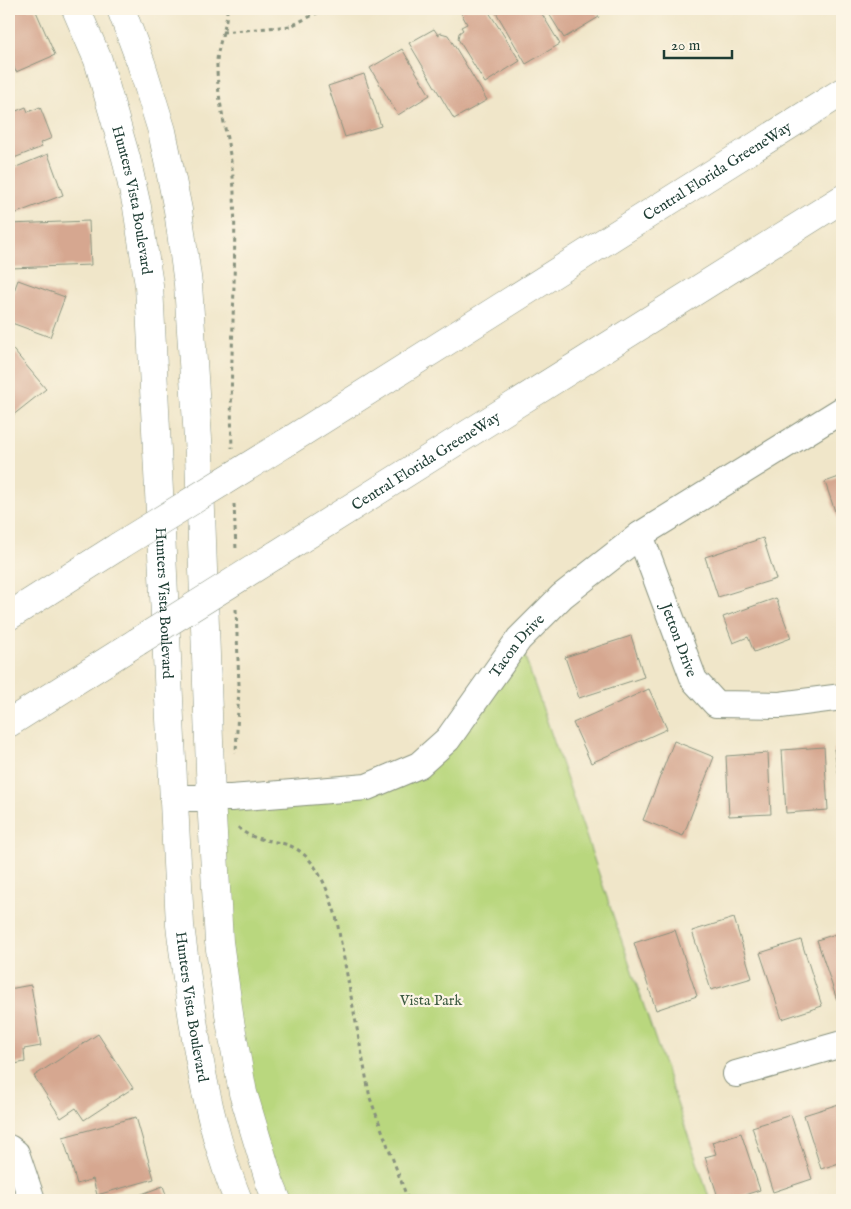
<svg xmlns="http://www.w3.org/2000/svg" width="851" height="1209" viewBox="0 0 851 1209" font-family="'IM FELL English',serif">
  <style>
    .green { fill: #b9d77e; stroke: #6c8a59 }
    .building { fill: #d6a790 }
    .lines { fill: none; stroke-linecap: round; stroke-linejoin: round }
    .minor-casing { stroke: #88927e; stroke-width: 28 }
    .tertiary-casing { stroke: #88927e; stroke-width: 29 }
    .motorway-casing { stroke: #88927e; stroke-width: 29 }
    .path { stroke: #88927e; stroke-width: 3; stroke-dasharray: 4 4; stroke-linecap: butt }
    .minor { stroke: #fff; stroke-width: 26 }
    .tertiary { stroke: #fff; stroke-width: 28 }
    .motorway { stroke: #fff; stroke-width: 28 }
    .motorway-bridge-casing { stroke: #88927e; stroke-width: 29; stroke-linecap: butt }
    .motorway-bridge { stroke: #fff; stroke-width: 28 }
    .labels { text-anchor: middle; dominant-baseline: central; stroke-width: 4.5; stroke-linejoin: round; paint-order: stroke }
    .street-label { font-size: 15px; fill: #1f3d34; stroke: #fcf5e5 }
    .park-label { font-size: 15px; fill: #3e5c43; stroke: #fcf5e5 }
  </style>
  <rect width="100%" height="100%" fill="#fcf5e5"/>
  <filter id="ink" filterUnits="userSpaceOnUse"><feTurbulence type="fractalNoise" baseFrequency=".02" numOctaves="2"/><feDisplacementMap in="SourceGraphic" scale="10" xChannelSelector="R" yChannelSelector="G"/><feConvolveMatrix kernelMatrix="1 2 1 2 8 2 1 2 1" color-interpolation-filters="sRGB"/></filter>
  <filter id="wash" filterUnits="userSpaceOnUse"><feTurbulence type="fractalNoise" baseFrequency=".0096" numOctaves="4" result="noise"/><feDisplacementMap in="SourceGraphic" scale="20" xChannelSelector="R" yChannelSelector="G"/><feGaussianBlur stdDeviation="1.12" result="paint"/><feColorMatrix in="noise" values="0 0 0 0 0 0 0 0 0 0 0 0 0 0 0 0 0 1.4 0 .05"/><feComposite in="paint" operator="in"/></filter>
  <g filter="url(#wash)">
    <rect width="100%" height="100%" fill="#f0e6c9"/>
    <path class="green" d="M 519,639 L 710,1200 L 277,1200 L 243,1093 L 211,798 L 231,798 L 419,765 Z"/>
    <g id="blocks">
      <path class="building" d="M 9,9 L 35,9 L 55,55 L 16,72 L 9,56 Z
        M 464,9 L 487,9 L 520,61 L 485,83 L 458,39 L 459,33 L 463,30 L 461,27 L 467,24 L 460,11 Z
        M 494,9 L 539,9 L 560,44 L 526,64 Z
        M 546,9 L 594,9 L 599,17 L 564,38 Z
        M 434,29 L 438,35 L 441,33 L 448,35 L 487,100 L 454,119 L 409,43 Z
        M 402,49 L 430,95 L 398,115 L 370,68 Z
        M 364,74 L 381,126 L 345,137 L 328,86 Z
        M 26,107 L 28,112 L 40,107 L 52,138 L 40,143 L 42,147 L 9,160 L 9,114 Z
        M 48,154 L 63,195 L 9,216 L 9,170 Z
        M 89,221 L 91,265 L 10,268 L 9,224 Z
        M 18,280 L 65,297 L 50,337 L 9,322 L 9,299 L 11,299 Z
        M 9,345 L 46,389 L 12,416 L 9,413 Z
        M 842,476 L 842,522 L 839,523 L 825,482 Z
        M 763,538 L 776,579 L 718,597 L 705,557 Z
        M 776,598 L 791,638 L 754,652 L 748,637 L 733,643 L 723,617 Z
        M 631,636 L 644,677 L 579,698 L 565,657 Z
        M 649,689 L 667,729 L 591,763 L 573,723 Z
        M 674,741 L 714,757 L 683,836 L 643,820 Z
        M 824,747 L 828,810 L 786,813 L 782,750 Z
        M 842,747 L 842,789 L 841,789 L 834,749 Z
        M 768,753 L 771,814 L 729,816 L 726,756 Z
        M 734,918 L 752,978 L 711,990 L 692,931 Z
        M 675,930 L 697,996 L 656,1010 L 634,943 Z
        M 842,932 L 842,998 L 837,1000 L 817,940 Z
        M 801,940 L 822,1006 L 782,1019 L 760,953 Z
        M 31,985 L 41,1046 L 24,1049 L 25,1062 L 9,1065 L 9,989 Z
        M 98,1034 L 133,1088 L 84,1120 L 76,1108 L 61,1118 L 34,1076 Z
        M 842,1103 L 842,1162 L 821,1169 L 804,1115 Z
        M 791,1115 L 812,1179 L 773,1192 L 752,1127 Z
        M 136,1117 L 154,1179 L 97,1195 L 93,1179 L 77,1184 L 63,1137 Z
        M 741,1133 L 760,1190 L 729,1200 L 719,1200 L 705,1157 L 716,1154 L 712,1142 Z
        M 163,1186 L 168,1200 L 126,1200 Z"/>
    </g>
  </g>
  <g filter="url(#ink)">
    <use href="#blocks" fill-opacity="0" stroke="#88927e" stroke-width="1"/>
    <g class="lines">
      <defs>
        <g id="minor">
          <path id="s1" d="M 640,535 L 694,680 L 716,704 L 780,705 L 842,697"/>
          <path id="s2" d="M 174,798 L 231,798 L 367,787 L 419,765 L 448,739 L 519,639 L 562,596 L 640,535 L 842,410"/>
          <path d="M 736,1074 L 842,1044"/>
          <path d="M 9,1148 L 16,1153 L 32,1200"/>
        </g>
        <g id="tertiary">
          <path id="s3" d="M 76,9 L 98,60 L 126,158 L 137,207 L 149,285 L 180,925 C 192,1018 203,1113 238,1200"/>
          <path d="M 121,9 L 141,63 L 162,131 L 178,210 L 188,284 L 199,455 L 211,798 L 219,942 L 230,1021 L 243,1093 L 270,1183 L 277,1200"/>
        </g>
        <g id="motorway">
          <path id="s4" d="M 284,444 L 842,92"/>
          <path id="s5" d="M 274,556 L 842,199"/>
          <path d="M 9,616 L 119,546"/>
          <path d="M 9,723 L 137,642"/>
        </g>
      </defs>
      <use href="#minor" class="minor-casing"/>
      <use href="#tertiary" class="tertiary-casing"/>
      <use href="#motorway" class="motorway-casing"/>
      <path class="path" d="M 227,9 C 227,26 218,43 217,61 C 216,106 233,148 234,193 C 237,278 229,363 232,448
        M 222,32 L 291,26 L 325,9
        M 234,504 L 236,550
        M 236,609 L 239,685 L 236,753
        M 238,827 C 249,839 267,840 281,843 C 315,850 327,888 336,916 L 370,1098 L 408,1200"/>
      <use href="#minor" class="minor"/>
      <use href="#tertiary" class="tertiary"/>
      <use href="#motorway" class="motorway"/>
      <defs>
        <path id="motorway-bridge" d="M 119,546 L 284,444
          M 137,642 L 274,556"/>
      </defs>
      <use href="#motorway-bridge" class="motorway-bridge-casing"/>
      <use href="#motorway-bridge" class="motorway-bridge"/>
    </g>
  </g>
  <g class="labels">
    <g class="street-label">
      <text stroke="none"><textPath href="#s4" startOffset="512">Central Florida GreeneWay</textPath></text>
      <text stroke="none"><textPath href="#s3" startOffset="200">Hunters Vista Boulevard</textPath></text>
      <text stroke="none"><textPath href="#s5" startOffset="179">Central Florida GreeneWay</textPath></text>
      <text stroke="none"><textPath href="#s3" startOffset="605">Hunters Vista Boulevard</textPath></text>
      <text stroke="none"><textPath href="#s1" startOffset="112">Jetton Drive</textPath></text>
      <text stroke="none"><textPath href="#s2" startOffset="405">Tacon Drive</textPath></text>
      <text stroke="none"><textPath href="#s3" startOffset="1010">Hunters Vista Boulevard</textPath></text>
    </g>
    <g class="park-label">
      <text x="431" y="1000">Vista Park</text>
    </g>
  </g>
  <rect width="851" height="1209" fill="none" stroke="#fcf5e5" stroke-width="30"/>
  <path d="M664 50v8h68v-8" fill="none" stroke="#1f3d34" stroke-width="2.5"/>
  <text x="671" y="50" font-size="15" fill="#1f3d34" stroke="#fcf5e5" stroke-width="4" paint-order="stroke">20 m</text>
</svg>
